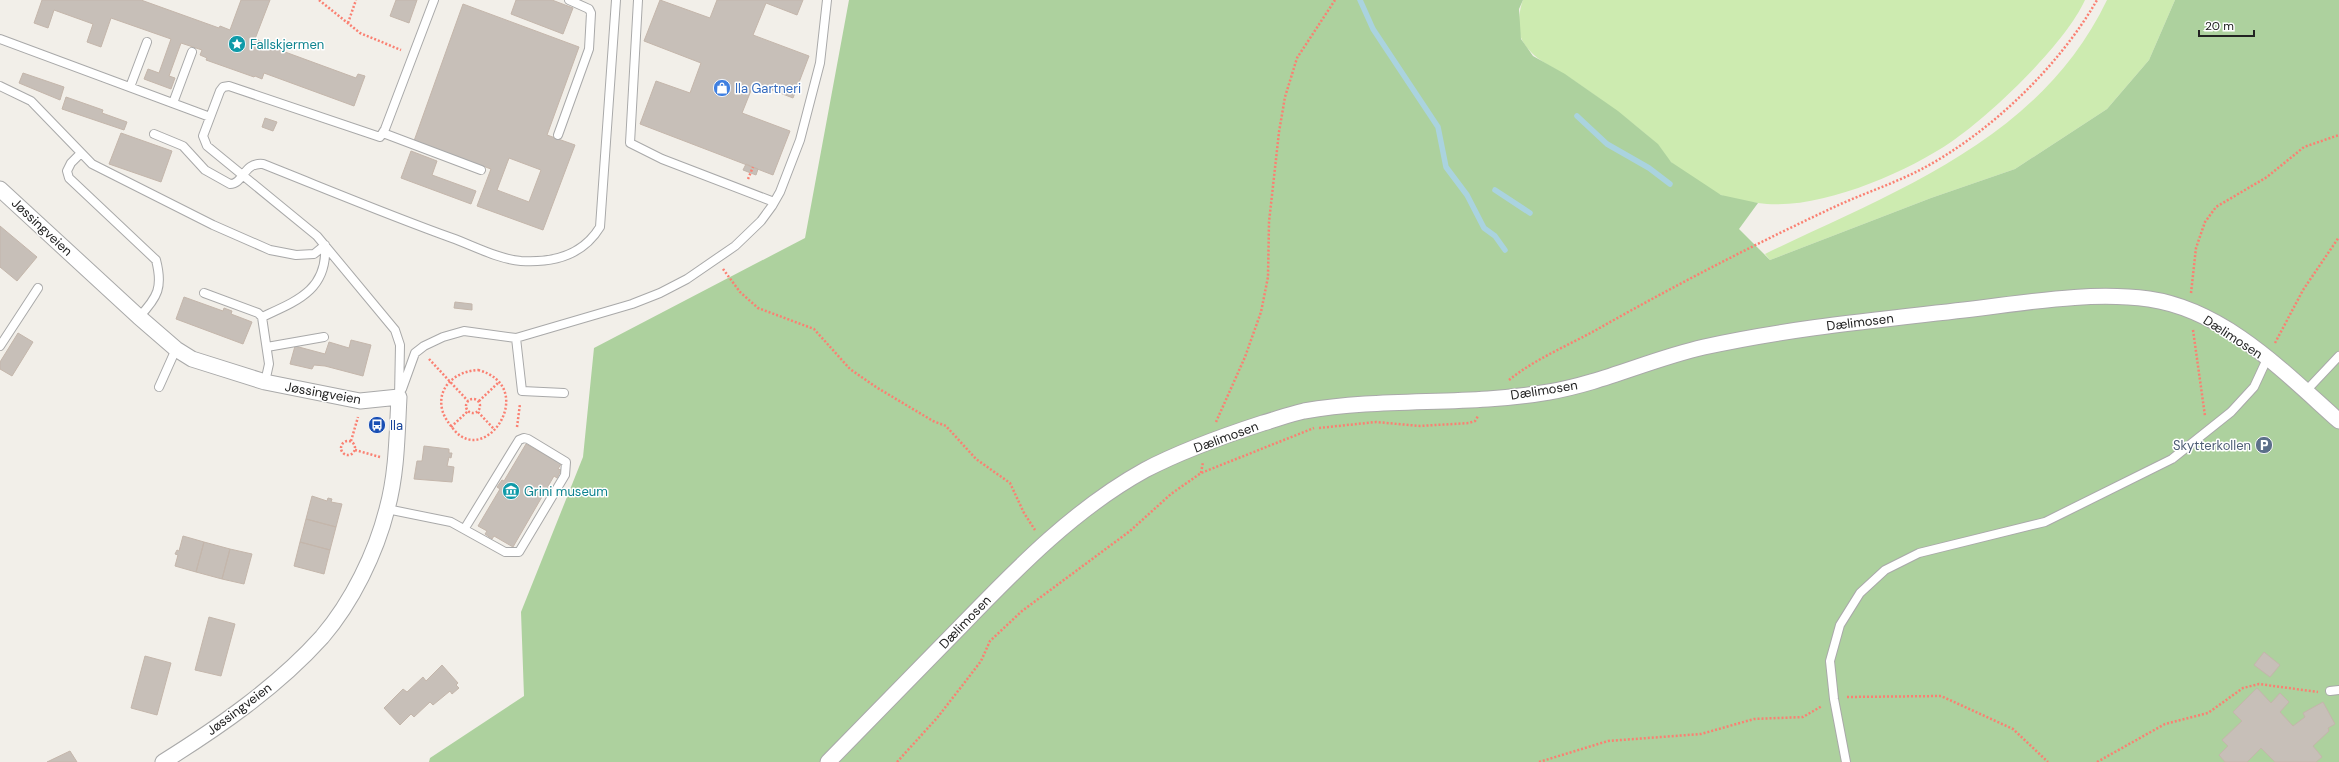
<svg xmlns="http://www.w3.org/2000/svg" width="2339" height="762" viewBox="0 0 2339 762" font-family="'DM Sans',sans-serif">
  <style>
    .grass { fill: #cdebb0 }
    .forest { fill: #add19e }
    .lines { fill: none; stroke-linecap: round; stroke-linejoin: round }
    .stream { stroke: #aad3df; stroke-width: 5.5 }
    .building { fill: #c7bfb8; stroke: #c4b6ab; fill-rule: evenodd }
    .service-casing { stroke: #a9a9a9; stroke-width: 10 }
    .minor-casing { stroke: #a9a9a9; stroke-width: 17 }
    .path { stroke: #fa8072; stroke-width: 2.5; stroke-dasharray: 2 2; stroke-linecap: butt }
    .service { stroke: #fff; stroke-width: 8 }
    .minor { stroke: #fff; stroke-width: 15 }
    .labels { text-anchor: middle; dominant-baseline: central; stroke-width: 3; stroke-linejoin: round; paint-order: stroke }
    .culture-label { font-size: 13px; fill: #0d838f; stroke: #fff; text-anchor: start }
    .shop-label { font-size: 13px; fill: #366cbe; stroke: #fff; text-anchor: start }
    .street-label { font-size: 13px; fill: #222; stroke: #fff }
    .transit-label { font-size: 13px; fill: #164399; stroke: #fff; text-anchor: start }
    .service-label { font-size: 13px; fill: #4e5e75; stroke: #fff; text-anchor: end }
  </style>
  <rect width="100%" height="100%" fill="#f2efe9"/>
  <path class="grass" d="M 1523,0 L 2085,0 C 2065,44 1992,114 1951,142 C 1904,174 1815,212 1758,203 C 1746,202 1732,200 1721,195 C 1710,191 1682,171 1672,163 C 1665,158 1662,148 1656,143 C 1630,120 1602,100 1573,80 C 1556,68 1532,60 1522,40 C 1517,29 1519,10 1523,0 Z
    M 2107,0 L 2175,0 L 2149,60 L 2107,109 L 2015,169 L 1931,198 L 1770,260 L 1765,254 C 1895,191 2040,140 2107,0 Z"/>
  <path class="forest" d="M 849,0 L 1523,0 L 1519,9 L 1521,39 L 1533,56 L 1565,74 L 1618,111 L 1658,144 L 1671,162 L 1721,195 L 1758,203 L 1739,229 L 1770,260 L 1931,198 L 2015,169 L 2107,109 L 2149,60 L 2175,0 L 2339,0 L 2339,762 L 429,762 L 430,758 L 524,696 L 521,612 L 583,457 L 594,348 L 805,238 Z"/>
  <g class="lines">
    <path class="stream" d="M 1360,0 L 1373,29 L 1438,127 L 1446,167 L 1467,195 L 1484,228 L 1495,236 L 1505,250
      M 1577,116 L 1607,144 L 1649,168 L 1670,184
      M 1495,190 L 1530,213"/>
  </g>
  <path class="building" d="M 42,0 L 141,0 L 219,28 L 220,26 L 230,30 L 241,0 L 270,0 L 255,39 L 267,43 L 266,45 L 356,78 L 358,74 L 365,76 L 354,106 L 264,73 L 262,79 L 255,76 L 254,77 L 206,60 L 207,58 L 200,55 L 202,50 L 181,43 L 169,76 L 175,78 L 171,89 L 144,79 L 148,69 L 159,73 L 171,39 L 111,18 L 101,47 L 87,42 L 93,24 L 54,10 L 48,28 L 34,23 Z
    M 396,0 L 417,0 L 409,23 L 390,16 Z
    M 516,0 L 552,0 L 573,8 L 563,34 L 511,14 Z
    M 660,0 L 710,18 L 717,0 L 803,0 L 797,15 L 766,3 L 753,35 L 809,56 L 793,98 L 754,83 L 742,113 L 790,131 L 773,175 L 640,124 L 656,81 L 690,93 L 701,63 L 644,41 Z
    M 463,4 L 579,47 L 547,135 L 575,145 L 543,230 L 477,206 L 491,169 L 414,141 ZM 509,158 L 541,170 L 529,202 L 497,190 Z
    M 23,73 L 64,87 L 60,100 L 19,83 Z
    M 66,97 L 103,110 L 102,113 L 127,122 L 124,130 L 62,109 Z
    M 265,118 L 277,122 L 273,131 L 262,127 Z
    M 121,133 L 172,151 L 161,182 L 109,164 Z
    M 411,151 L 437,161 L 432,175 L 476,191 L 471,204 L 401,178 Z
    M 746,164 L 758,169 L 756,175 L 743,170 Z
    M 0,226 L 37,257 L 17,281 L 0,267 Z
    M 184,297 L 223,311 L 224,308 L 232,311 L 231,314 L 252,322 L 243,344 L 176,319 Z
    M 455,302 L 472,304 L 472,310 L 454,308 Z
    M 18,333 L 33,342 L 12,376 L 0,369 L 0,362 Z
    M 351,340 L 371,345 L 363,376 L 325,366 L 314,365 L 312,369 L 290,364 L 295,346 L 325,354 L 329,342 L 349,348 Z
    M 526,444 L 561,464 L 558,469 L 561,470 L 557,478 L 554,476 L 513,547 L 494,536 L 492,539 L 485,534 L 487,531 L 478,526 L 500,489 L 497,487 L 502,480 L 504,481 Z
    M 424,446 L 449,449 L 449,453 L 452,453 L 451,458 L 449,457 L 447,466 L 454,467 L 452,482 L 414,479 L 417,461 L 422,461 Z
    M 312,496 L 327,501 L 328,498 L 332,499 L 331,502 L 342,504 L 336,527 L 306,519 Z
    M 306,519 L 336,527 L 330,550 L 300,542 Z
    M 183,536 L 204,542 L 196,572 L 175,566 L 178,555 L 175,554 L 177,550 L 179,551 Z
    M 204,542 L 230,549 L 222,579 L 196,572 Z
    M 300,542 L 330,550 L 324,574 L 294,566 Z
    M 230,549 L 252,554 L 244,584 L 222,579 Z
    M 209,617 L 235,624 L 221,676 L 195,670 Z
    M 2264,652 L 2280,665 L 2270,677 L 2254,665 Z
    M 145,656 L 171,663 L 157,715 L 131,708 Z
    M 442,665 L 458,683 L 456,685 L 459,688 L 452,694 L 450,691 L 433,705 L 430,702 L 414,717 L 411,714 L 400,725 L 384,708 L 403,689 L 407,692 L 423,677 L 426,681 Z
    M 2257,688 L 2271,703 L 2280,693 L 2289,702 L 2280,712 L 2293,726 L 2305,717 L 2303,713 L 2323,702 L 2335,724 L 2328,728 L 2329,731 L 2313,746 L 2322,757 L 2316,762 L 2275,762 L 2261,748 L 2247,762 L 2225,762 L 2219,755 L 2228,746 L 2222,740 L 2242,721 L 2233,712 Z
    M 70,751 L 77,762 L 47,762 Z"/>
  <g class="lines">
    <defs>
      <path id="service" d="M 638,0 L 630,143 L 662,159 L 774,202
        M 0,39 L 210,117
        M 0,86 L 31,101 L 92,164 L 213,225 L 270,250 L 296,255 L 314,254 L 325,245
        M 130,87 L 147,42
        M 173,103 L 192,52
        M 383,133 L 481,170
        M 154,134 L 183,146 L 205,170 L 230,184 C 244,184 243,162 263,164 C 326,189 388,215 452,238 C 474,246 498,259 521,261 C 553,263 583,255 600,227 L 616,0
        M 558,135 L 589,49 L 591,13 L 589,9 L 569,0
        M 80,154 L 71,163 L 67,171 L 69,178 L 156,260 C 163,287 158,297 139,317
        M 204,293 L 258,313 L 262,317 L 269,364 L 265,382
        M 262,317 C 297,301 328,290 325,245
        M 516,338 L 522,391 L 564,393
        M 0,346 L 38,288
        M 267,347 L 324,337
        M 159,387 L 176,349
        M 402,389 L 415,353 L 424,346 L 443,337 L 464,331 L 516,338 L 632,304 L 660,293 L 687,279 L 735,246 L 761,221 L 772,206 L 780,192 L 800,140 L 820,63 L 827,0
        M 2305,392 L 2339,356
        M 399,397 L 400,345 L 395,330 L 317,236 L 207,146 L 203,136 L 220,91 L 223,87 L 229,86 L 380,137 L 385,129 L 434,0
        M 387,509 L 451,522 L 505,552 L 519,552 L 565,475 L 566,462 L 528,439 L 524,438 L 519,440 L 465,528
        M 2330,691 L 2339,690
        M 1846,762 L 1834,699 L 1830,661 L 1840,625 L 1860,593 L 1885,570 L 1919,553 L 2045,522 L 2172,459 L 2231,412 L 2254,387 L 2267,359"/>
      <path id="minor" d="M 0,189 L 139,317 L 176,349 L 192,359 L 265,382 L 360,401 L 399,397 C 397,434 397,473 387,509 C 376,553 352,602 322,637 C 277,687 219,727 163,762
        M 828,762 C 873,716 919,669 964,623 C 1019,566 1076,508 1145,470 C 1183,450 1223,436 1263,423 C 1277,419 1290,414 1304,411 C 1385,397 1468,406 1549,392 C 1602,383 1651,359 1704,347 C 1790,328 1877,320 1964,310 C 2025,303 2088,291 2149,299 C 2225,310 2285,373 2339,421"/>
    </defs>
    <use href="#service" class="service-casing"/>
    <use href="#minor" class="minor-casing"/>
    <path class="path" d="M 319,0 L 360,33 L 401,50
      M 348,23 L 356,0
      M 748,179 L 753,167
      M 723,269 L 740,292 L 758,308 L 814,329 L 850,369 L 876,387 L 933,421 L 946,426 L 976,459 L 1010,483 L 1024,513 L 1035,530
      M 2191,293 L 2196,248 L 2205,222 L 2216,207 L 2267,177 L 2304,147 L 2339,135
      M 2193,330 L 2205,416
      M 2275,343 L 2303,290 L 2339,237
      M 429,359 L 468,401
      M 478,370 C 539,386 487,468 454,430 C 449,423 444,418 442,409 C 437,386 457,371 478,370 Z
      M 1509,380 C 1535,359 1567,346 1596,330 C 1672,287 1751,246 1830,209 C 1859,195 1890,185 1918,171 C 1988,135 2058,68 2097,0
      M466 406a7 7 0 1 1 14 0a7 7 0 1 1-14 0Z
      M 479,401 L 499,382
      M 478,412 L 494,429
      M 1216,422 L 1245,357 L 1261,312 L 1268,277 L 1269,222 L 1279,132 L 1285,97 L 1297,58 L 1335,0
      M 451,427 L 468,411
      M 517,427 L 520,404
      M 1319,428 L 1376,422 L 1420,426 L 1469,423 L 1475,421 L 1478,416
      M341 448a7 7 0 1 1 14 0a7 7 0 1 1-14 0Z
      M 351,441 L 358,417
      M 355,450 L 380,457
      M 1201,473 L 1203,462
      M 1847,697 L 1941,696 L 2013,729 L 2048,762
      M 897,762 L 937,718 L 965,682 L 981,661 L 990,641 L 1022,611 L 1130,531 L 1171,494 L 1201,473 L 1314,428
      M 1539,762 L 1608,741 L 1701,734 L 1754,719 L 1803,717 L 1822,706
      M 2097,762 L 2165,724 L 2208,713 L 2243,688 L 2259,684 L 2318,692"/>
    <use href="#service" class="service"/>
    <use href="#minor" class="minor"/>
  </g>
  <defs>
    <symbol id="sight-disc" viewBox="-11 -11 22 22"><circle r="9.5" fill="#0f9aa8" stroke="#fff"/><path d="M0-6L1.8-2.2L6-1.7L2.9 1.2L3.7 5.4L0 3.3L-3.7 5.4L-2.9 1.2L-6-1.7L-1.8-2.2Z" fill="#fff"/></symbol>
    <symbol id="shop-disc" viewBox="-11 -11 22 22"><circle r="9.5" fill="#3f7fe0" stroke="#fff"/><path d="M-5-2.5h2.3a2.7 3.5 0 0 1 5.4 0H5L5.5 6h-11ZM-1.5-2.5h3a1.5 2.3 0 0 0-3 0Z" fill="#fff"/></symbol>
    <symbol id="bus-disc" viewBox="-11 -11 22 22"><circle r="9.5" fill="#1a4fb4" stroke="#fff"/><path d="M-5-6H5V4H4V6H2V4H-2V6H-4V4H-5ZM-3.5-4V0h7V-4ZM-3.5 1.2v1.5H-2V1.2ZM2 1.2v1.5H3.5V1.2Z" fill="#fff"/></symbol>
    <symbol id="parking-disc" viewBox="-11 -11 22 22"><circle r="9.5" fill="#5c6f8a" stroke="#fff"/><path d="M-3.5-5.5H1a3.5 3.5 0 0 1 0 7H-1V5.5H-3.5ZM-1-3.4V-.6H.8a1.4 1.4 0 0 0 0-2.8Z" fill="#fff"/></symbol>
    <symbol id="museum-disc" viewBox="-11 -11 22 22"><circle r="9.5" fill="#0f9aa8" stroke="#fff"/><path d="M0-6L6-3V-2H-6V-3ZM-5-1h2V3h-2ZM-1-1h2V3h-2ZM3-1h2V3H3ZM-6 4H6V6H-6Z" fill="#fff"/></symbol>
  </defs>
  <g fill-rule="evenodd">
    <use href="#sight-disc" x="227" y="34" width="20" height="20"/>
    <use href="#shop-disc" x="712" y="78" width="20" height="20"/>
    <use href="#bus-disc" x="367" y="415" width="20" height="20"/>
    <use href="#parking-disc" x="2254" y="435" width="20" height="20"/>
    <use href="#museum-disc" x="501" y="481" width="20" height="20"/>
  </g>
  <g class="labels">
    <g class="culture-label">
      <text x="250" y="44">Fallskjermen</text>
      <text x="524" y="491">Grini museum</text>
    </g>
    <g class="shop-label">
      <text x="735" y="88">Ila Gartneri</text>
    </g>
    <g class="street-label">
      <text transform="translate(42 227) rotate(43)">Jøssingveien</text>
      <text transform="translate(1860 322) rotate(-7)">Dælimosen</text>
      <text transform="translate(2233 337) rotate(33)">Dælimosen</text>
      <text transform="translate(1544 390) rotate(-9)">Dælimosen</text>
      <text transform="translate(323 393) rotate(10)">Jøssingveien</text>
      <text transform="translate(1226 437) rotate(-20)">Dælimosen</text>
      <text transform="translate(965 622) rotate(-46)">Dælimosen</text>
      <text transform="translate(239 709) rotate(-37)">Jøssingveien</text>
    </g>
    <g class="transit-label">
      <text x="390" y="425">Ila</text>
    </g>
    <g class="service-label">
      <text x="2251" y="445">Skytterkollen</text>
    </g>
  </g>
  <path d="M2199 30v6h55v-6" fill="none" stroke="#222222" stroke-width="2"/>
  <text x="2205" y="30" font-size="12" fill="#222222" stroke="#ffffff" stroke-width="3" paint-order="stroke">20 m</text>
</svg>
